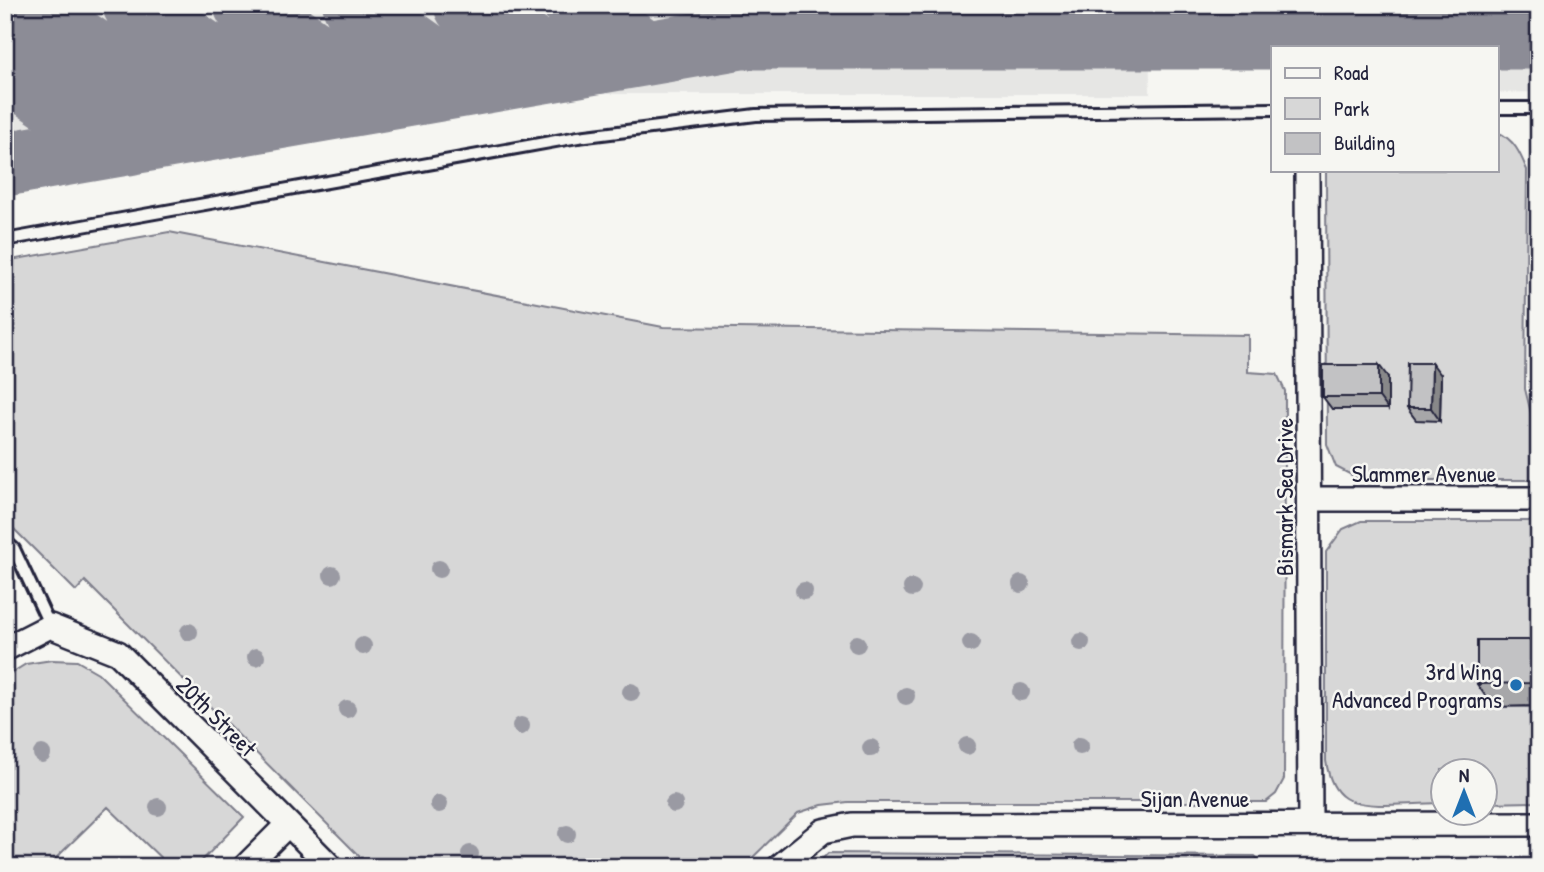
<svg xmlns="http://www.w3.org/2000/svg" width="1544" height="872" viewBox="0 0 1544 872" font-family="'Patrick Hand',sans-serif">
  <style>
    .built { fill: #e6e6e4 }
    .green { fill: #d7d7d7; stroke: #7c7c89; stroke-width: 2 }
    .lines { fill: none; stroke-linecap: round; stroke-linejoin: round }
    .taxiway { stroke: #8c8c96; stroke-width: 65 }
    .service-casing { stroke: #22223b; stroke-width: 16 }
    .minor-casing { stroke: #22223b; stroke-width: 28 }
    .service { stroke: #f6f6f2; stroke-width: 10 }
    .minor { stroke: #f6f6f2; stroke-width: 23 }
    .tree { fill: #9a9aa3 }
    .wall { fill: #a7a7a9; stroke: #22223b; stroke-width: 2 }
    .shaded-wall { fill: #888889; stroke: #22223b; stroke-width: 2 }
    .building { fill: #c2c2c4; stroke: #22223b; stroke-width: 2 }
    .poi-dot { fill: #1f6fb2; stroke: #f6f6f2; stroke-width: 2.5 }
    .labels { text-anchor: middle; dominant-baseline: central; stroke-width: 5; stroke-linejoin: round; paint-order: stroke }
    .street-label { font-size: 24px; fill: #22223b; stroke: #f6f6f2 }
    .poi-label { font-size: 24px; fill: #22223b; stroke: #f6f6f2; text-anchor: end }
  </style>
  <rect width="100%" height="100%" fill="#f6f6f2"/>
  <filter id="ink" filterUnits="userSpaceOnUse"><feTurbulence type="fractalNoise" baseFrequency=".0143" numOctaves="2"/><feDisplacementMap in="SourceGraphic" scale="14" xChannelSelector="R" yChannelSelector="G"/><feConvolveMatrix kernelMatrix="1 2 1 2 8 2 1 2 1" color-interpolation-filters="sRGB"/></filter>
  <g filter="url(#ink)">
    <path class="built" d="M 5,5 L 1149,5 L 1150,94 L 557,94 L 5,193 Z
      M 1273,5 L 1539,5 L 1539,92 L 1497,93 L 1497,47 L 1273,47 L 1273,93 Z"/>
    <path class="green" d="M 1497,132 C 1514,139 1520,153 1527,170 L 1525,389 L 1533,421 L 1539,427 L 1539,480 L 1361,480 L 1336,467 L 1327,444 L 1326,170 L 1497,170 Z
      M 169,232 L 663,327 L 1248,335 L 1248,372 L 1277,374 L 1285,391 L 1284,779 L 1276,794 L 1266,802 L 848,802 L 822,805 L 798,813 L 743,867 L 370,867 L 85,581 L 76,591 L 5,520 L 5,261 Z
      M 1361,521 L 1539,521 L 1539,663 L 1493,706 L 1539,707 L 1539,802 L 1485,803 L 1484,770 L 1442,770 L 1442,803 C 1418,803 1365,810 1345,798 C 1332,790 1328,774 1326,761 L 1326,552 L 1343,529 Z
      M 52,660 L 77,661 L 98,673 L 244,817 L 196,867 L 170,867 L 108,807 L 47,867 L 5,867 L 5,677 L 26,664 Z
      M 828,853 L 1255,856 L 1265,867 L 815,867 Z"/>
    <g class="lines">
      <path class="taxiway" d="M 26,5 L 190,119 L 222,126
        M 135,5 L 276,103 L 287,109 L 310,111
        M 246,5 L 367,90 L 395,96
        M 355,5 L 453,74 L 481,81
        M 466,5 L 550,61 L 569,66
        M 576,5 L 640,49 L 649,52
        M 5,67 L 105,136 L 129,143
        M 5,164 L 741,37 L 1539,37"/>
      <defs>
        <path id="service" d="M 1497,108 L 1539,108
          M 5,240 L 578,137 L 756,115 L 1273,109
          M 5,541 L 14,549 L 50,626"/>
        <path id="minor" d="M 1307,170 L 1310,824
          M 1310,499 L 1539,499
          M 5,649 L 50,626 L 118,653 L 331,867
          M 245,867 L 288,824
          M 779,867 L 823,831 L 852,825 L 1539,824"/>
      </defs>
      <use href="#service" class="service-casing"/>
      <use href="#minor" class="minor-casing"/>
      <use href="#service" class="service"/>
      <use href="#minor" class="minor"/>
    </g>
    <g class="tree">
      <circle cx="439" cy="569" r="9"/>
      <circle cx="332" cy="575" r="9"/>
      <circle cx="1021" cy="584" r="9"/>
      <circle cx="912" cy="588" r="9"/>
      <circle cx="804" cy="591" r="9"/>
      <circle cx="189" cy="632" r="9"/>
      <circle cx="1081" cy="642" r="9"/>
      <circle cx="971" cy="643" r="9"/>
      <circle cx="857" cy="644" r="9"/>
      <circle cx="363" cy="646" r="9"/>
      <circle cx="256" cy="657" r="9"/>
      <circle cx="631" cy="692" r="9"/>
      <circle cx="1021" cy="692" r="9"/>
      <circle cx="906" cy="696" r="9"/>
      <circle cx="347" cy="709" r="9"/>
      <circle cx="521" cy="726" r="9"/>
      <circle cx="967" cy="746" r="9"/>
      <circle cx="1080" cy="746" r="9"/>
      <circle cx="871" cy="748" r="9"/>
      <circle cx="42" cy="754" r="9"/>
      <circle cx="439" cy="804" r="9"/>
      <circle cx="674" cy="804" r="9"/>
      <circle cx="158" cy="807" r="9"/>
      <circle cx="567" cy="834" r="9"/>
      <circle cx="470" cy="854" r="9"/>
    </g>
    <path class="wall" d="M 1441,375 L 1440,421 L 1416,420 L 1407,408 Z
      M 1388,377 L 1388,409 L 1332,409 L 1323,397 Z
      M 1539,640 L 1539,706 L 1493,707 L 1477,684 Z"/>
    <path class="shaded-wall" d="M 1432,363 L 1441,375 L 1440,421 L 1431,408 Z
      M 1379,365 L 1388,377 L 1388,409 L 1379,397 Z"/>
    <path class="building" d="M 1408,363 L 1432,363 L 1431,408 L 1407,408 Z
      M 1323,365 L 1379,365 L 1379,397 L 1323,397 Z
      M 1477,640 L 1539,640 L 1539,683 L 1477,684 Z"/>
  </g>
  <circle class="poi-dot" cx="1516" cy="685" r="7"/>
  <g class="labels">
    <g class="street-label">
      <text x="1424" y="473">Slammer Avenue</text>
      <text transform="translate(1284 497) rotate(-90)">Bismark Sea Drive</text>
      <text transform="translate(217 716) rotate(45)">20th Street</text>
      <text x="1195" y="798">Sijan Avenue</text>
    </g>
    <g class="poi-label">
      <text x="1502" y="671">3rd Wing<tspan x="1502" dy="28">Advanced Programs</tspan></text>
    </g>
  </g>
  <rect width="1544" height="872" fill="none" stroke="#f6f6f2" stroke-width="28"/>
  <rect x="14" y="14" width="1516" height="844" fill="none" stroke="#22223b" stroke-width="2.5" filter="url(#ink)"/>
  <rect x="1271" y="46" width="228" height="126" fill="#f6f6f2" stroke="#a1a1a9" stroke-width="2"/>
  <rect x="1285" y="68" width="35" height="10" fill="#f6f6f2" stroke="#a1a1a9" stroke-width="2"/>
  <text x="1334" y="80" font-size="21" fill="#22223b">Road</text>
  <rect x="1285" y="98" width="35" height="21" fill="#d7d7d7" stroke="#a1a1a9" stroke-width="2"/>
  <text x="1334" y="116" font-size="21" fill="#22223b">Park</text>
  <rect x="1285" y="133" width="35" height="21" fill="#c2c2c4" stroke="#a1a1a9" stroke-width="2"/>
  <text x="1334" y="150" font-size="21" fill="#22223b">Building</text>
  <g transform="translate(1464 792)"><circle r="33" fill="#f6f6f2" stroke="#a1a1a9" stroke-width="2"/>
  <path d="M0-5L12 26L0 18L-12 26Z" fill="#1f6fb2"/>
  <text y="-10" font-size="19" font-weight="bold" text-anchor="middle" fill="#22223b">N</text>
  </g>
</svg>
